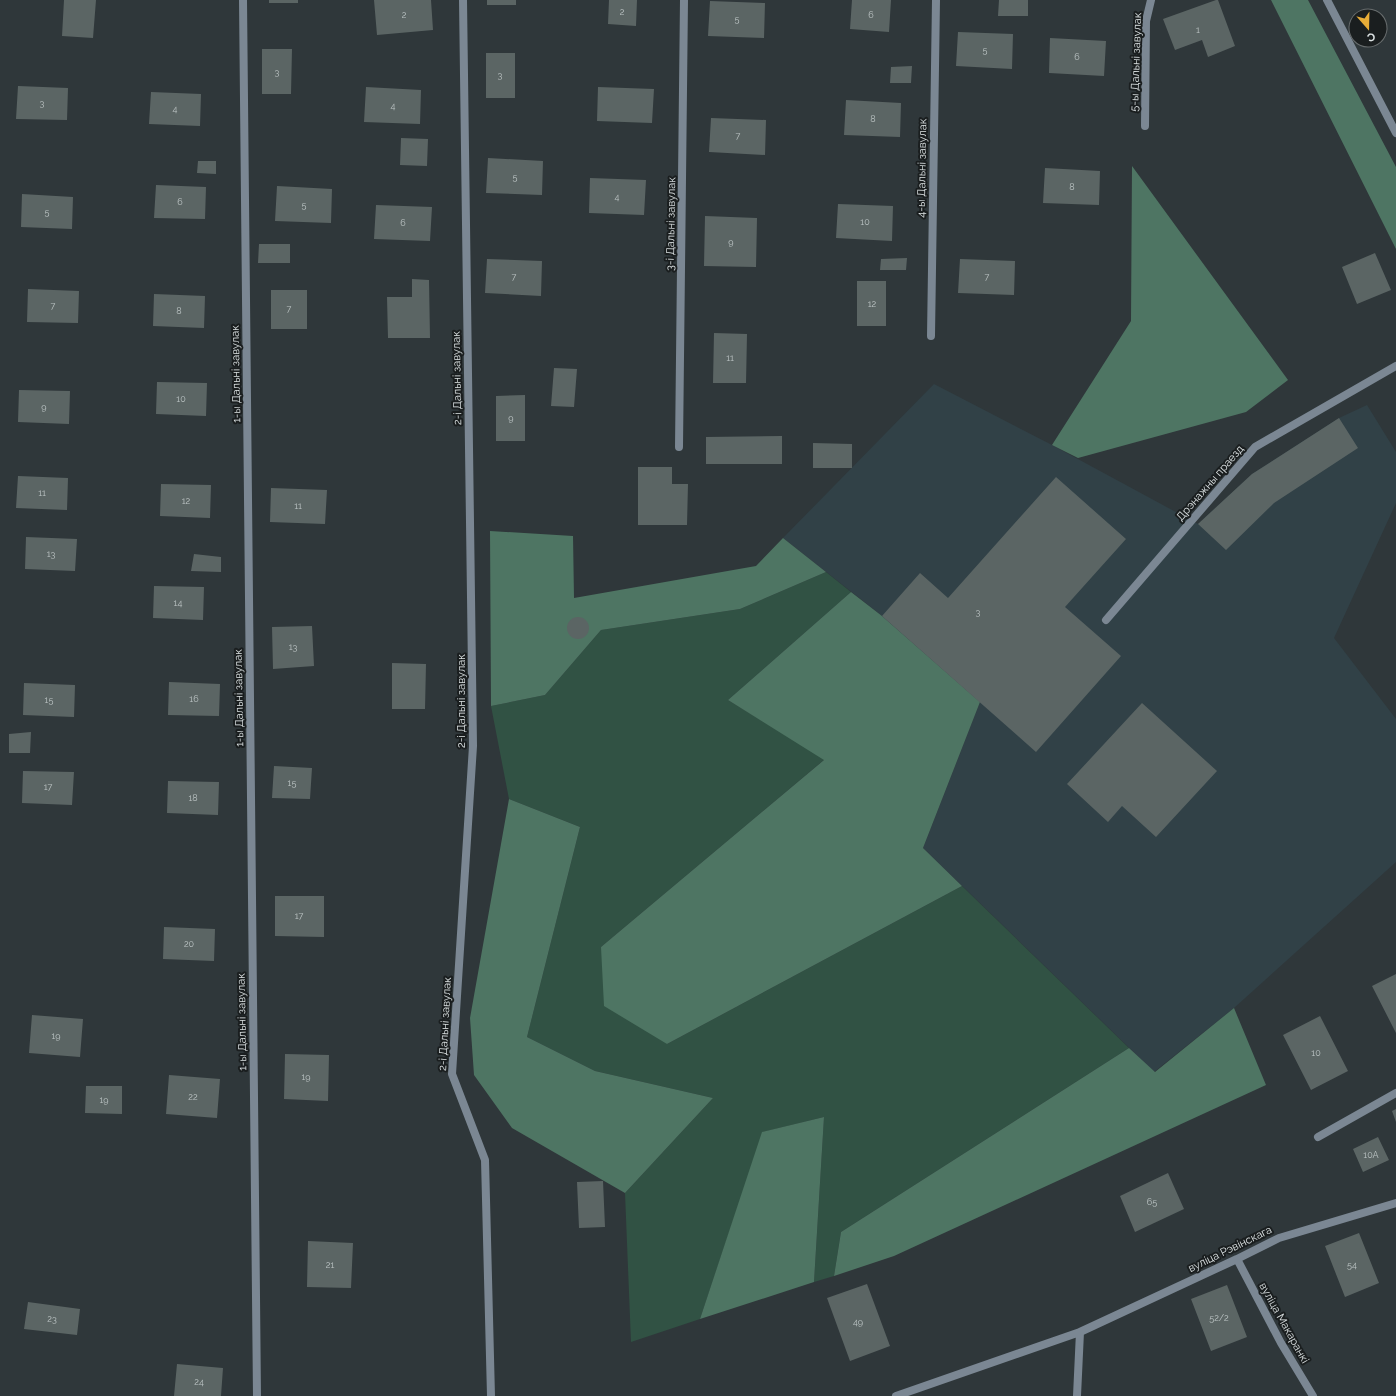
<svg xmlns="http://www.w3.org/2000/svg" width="1396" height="1396" viewBox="0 0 1396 1396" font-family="Raleway,sans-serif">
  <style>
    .built { fill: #314147 }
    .green { fill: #315244 }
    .forest { fill: #4e7563 }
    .building { fill: #5b6564 }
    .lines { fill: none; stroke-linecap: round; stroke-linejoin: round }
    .minor { stroke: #7b8793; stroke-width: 8 }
    .labels { text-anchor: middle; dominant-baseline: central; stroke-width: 4; stroke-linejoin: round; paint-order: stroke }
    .number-label { font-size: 9px; fill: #bcc4c4 }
    .street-label { font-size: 11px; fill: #dde3e4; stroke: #1a1e1f }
  </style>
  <rect width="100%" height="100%" fill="#2f373a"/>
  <path class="built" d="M 934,384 L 1052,445 L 1198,524 L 1252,474 L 1339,418 L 1367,405 L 1396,452 L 1396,503 L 1334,638 L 1396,719 L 1396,862 L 1234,1008 L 1154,1072 L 923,848 L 980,702 L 882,616 L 783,538 Z"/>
  <path class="green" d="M 826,572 L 851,592 L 728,700 L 825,759 L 601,947 L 667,1044 L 962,886 L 1129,1048 L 841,1232 L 834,1276 L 814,1282 L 824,1117 L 763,1132 L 700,1319 L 631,1342 L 625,1193 L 713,1098 L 595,1071 L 527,1037 L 580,827 L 509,799 L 491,706 L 545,695 L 601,630 L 740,609 Z"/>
  <path class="forest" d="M 1271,0 L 1308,0 L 1396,167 L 1396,249 Z
    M 1132,166 L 1288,380 L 1246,412 L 1078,458 L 1052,445 L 1131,321 Z
    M 490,531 L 573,536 L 574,598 L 756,566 L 783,538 L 826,572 L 740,609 L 601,630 L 545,695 L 491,706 Z
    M 851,592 L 882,616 L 980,702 L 923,848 L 962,886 L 667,1044 L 604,1006 L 601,947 L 824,760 L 728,700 Z
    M 509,799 L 580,827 L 527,1037 L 595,1071 L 713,1098 L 625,1193 L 512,1128 L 474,1075 L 470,1018 Z
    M 1234,1008 L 1266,1085 L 894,1256 L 834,1276 L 841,1232 L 1129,1048 L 1155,1072 Z
    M 824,1117 L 814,1282 L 700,1319 L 762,1132 Z"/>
  <path class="building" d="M 64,0 L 96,0 L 93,38 L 62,36 Z
    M 269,0 L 298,0 L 298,3 L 269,3 Z
    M 374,0 L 431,0 L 433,30 L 377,35 Z
    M 487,0 L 516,0 L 516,5 L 487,5 Z
    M 609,0 L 637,0 L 636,26 L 608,24 Z
    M 852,0 L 891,0 L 889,32 L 850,29 Z
    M 999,0 L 1028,0 L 1028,16 L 998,16 Z
    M 1216,0 L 1218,0 L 1235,46 L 1208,57 L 1202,40 L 1175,50 L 1163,19 Z
    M 710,1 L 765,3 L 764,38 L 708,36 Z
    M 958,32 L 1013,34 L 1012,69 L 956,66 Z
    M 1050,38 L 1106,41 L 1104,76 L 1049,73 Z
    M 262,49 L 292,49 L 291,94 L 262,94 Z
    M 486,53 L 515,53 L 515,98 L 486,98 Z
    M 912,66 L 911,83 L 890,83 L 891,67 Z
    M 18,86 L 68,88 L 67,120 L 16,119 Z
    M 366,87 L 421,90 L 420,124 L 364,122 Z
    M 598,87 L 654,89 L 652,123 L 597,121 Z
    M 151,92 L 201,94 L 200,126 L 149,124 Z
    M 846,100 L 901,103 L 900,137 L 844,135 Z
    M 711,118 L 766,120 L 765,155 L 709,152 Z
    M 401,138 L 428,139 L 427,166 L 400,165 Z
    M 488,158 L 543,161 L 542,195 L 486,193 Z
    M 198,161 L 216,161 L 216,174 L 197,173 Z
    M 1045,168 L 1100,171 L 1099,205 L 1043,203 Z
    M 590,178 L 646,180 L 644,215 L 589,213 Z
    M 156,185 L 206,187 L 205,219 L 154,218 Z
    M 277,186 L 332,189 L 331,223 L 275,221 Z
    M 22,194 L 73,197 L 72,229 L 21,227 Z
    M 838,204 L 893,206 L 892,241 L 836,238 Z
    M 376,205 L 432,207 L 430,241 L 374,239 Z
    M 705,216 L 757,218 L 756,267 L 704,266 Z
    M 259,244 L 290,244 L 290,263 L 258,263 Z
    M 1375,253 L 1391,290 L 1357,304 L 1342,267 Z
    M 907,258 L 906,270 L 880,270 L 881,259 Z
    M 487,259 L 542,261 L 541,296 L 485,293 Z
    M 960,259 L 1015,261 L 1014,295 L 958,293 Z
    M 412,279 L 429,280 L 430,338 L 388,338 L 387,297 L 412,297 Z
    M 857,281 L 886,281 L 886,326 L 857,326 Z
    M 28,289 L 79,291 L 78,323 L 27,322 Z
    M 271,290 L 307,290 L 307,329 L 271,329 Z
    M 154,294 L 205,296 L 204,328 L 153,326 Z
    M 714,333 L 747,334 L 746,383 L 713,383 Z
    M 554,368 L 577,369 L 574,407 L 551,406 Z
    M 157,382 L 207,383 L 206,416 L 156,414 Z
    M 19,390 L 70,391 L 69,424 L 18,422 Z
    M 525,395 L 525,441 L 496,441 L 496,396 Z
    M 1339,418 L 1358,448 L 1274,503 L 1226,550 L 1198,524 L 1252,474 Z
    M 782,436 L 782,464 L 706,464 L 706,437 Z
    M 813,443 L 852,444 L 852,468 L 813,468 Z
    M 638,467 L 672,467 L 672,484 L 688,484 L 687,525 L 638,525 Z
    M 18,476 L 68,478 L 67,510 L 16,508 Z
    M 1056,477 L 1126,539 L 1065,607 L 1121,656 L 1036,752 L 882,616 L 920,573 L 948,598 Z
    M 161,484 L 211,485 L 210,518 L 160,516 Z
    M 271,488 L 327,490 L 325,524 L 270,522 Z
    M 26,537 L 77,539 L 75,571 L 25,569 Z
    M 194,554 L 221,557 L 221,572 L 191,571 Z
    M 154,586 L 204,587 L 203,620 L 153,618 Z
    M567 628a11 11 0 1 1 22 0a11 11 0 1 1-22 0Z
    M 312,626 L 314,666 L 273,669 L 272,627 Z
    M 392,663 L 426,664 L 425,709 L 392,709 Z
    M 169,682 L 220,684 L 219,716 L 168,715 Z
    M 24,683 L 75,685 L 74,717 L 23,715 Z
    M 1142,703 L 1217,771 L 1156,837 L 1122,806 L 1108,822 L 1067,784 Z
    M 31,732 L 30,753 L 9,753 L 9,734 Z
    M 274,766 L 312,768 L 310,799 L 272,798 Z
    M 23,771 L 74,772 L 72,805 L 22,803 Z
    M 168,781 L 219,782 L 218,815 L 167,813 Z
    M 275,896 L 324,896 L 324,937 L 275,936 Z
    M 164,927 L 215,929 L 214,961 L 163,959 Z
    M 1396,974 L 1396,1033 L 1372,986 Z
    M 32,1015 L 83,1019 L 80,1057 L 29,1053 Z
    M 1320,1016 L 1348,1071 L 1311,1090 L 1283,1035 Z
    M 285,1054 L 329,1055 L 328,1101 L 284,1099 Z
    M 169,1075 L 220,1079 L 217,1118 L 166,1114 Z
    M 86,1086 L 122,1086 L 122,1114 L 85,1113 Z
    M 1396,1109 L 1396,1122 L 1392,1111 Z
    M 1378,1137 L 1389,1160 L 1363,1172 L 1353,1149 Z
    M 1168,1173 L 1184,1209 L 1135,1232 L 1120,1196 Z
    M 603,1181 L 605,1227 L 579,1228 L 577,1182 Z
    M 1359,1233 L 1379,1283 L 1345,1297 L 1325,1246 Z
    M 308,1241 L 353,1243 L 351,1288 L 307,1287 Z
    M 867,1284 L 890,1346 L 850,1361 L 827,1298 Z
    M 1227,1285 L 1247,1337 L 1211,1351 L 1191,1299 Z
    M 28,1302 L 80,1309 L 77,1335 L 24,1329 Z
    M 177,1364 L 223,1368 L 221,1396 L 174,1396 Z"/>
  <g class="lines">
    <path class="minor" d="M 243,0 L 257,1396
      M 463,0 L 473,746 L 452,1074 L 485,1160 L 491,1396
      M 1327,0 L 1396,133
      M 1145,126 L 1146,21 L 1151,0
      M 931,336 L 936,0
      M 679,447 L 684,0
      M 1106,620 L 1255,447 L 1396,366
      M 1318,1137 L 1396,1093
      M 1237,1259 L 1281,1343 L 1313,1396
      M 896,1396 L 1080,1332
      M 1077,1396 L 1080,1332 L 1237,1259 L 1279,1238 L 1396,1203"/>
  </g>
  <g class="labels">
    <g class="number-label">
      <text x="622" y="12">2</text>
      <text x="404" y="15">2</text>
      <text x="871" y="15">6</text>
      <text x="737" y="19">5</text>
      <text x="1198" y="30">1</text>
      <text x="985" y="50">5</text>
      <text x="1077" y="57">6</text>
      <text x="277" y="72">3</text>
      <text x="500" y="75">3</text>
      <text x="42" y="103">3</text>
      <text x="393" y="106">4</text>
      <text x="175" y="109">4</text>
      <text x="873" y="119">8</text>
      <text x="738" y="136">7</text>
      <text x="515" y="177">5</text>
      <text x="1072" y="187">8</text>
      <text x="617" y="197">4</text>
      <text x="180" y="202">6</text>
      <text x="304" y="205">5</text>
      <text x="47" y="212">5</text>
      <text x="865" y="222">10</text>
      <text x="403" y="223">6</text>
      <text x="731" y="242">9</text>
      <text x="514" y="277">7</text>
      <text x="987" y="277">7</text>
      <text x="872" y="304">12</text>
      <text x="53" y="306">7</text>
      <text x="289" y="309">7</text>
      <text x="179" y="311">8</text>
      <text x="730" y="358">11</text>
      <text x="181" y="399">10</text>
      <text x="44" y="407">9</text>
      <text x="511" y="418">9</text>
      <text x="42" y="493">11</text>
      <text x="186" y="501">12</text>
      <text x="298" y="506">11</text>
      <text x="51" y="554">13</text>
      <text x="178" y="603">14</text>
      <text x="978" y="612">3</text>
      <text x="293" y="647">13</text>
      <text x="194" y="699">16</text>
      <text x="49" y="700">15</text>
      <text x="292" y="783">15</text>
      <text x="48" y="787">17</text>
      <text x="193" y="798">18</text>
      <text x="299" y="916">17</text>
      <text x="189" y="944">20</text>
      <text x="56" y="1036">19</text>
      <text x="1316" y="1053">10</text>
      <text x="306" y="1077">19</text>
      <text x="193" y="1097">22</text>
      <text x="104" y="1100">19</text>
      <text x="1371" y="1155">10А</text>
      <text x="1152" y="1202">65</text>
      <text x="330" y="1265">21</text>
      <text x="1352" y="1265">54</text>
      <text x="1219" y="1318">52/2</text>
      <text x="52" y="1319">23</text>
      <text x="858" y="1322">49</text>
      <text x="199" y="1382">24</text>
    </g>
    <g class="street-label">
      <text transform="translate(1136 62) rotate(-88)">5-ы Дальні завулак</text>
      <text transform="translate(922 168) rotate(-89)">4-ы Дальні завулак</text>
      <text transform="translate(671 224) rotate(-89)">3-і Дальні завулак</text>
      <text transform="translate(236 374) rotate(-91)">1-ы Дальні завулак</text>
      <text transform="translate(457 378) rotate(-91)">2-і Дальні завулак</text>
      <text transform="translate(1210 483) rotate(-49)">Дрэнажны праезд</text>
      <text transform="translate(239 698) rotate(-91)">1-ы Дальні завулак</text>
      <text transform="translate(461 701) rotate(-90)">2-і Дальні завулак</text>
      <text transform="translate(242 1022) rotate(-91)">1-ы Дальні завулак</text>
      <text transform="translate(445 1024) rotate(-87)">2-і Дальні завулак</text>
      <text transform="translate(1230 1249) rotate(-26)">вуліца Рэвінскага</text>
      <text transform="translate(1284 1323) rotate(61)">вуліца Макаранкі</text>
    </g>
  </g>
  <g transform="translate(1368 28) rotate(160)"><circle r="19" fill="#1a1e1f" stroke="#686d6e"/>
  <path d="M0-3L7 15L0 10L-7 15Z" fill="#e7ac37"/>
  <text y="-6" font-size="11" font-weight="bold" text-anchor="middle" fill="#dde3e4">С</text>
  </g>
</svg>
